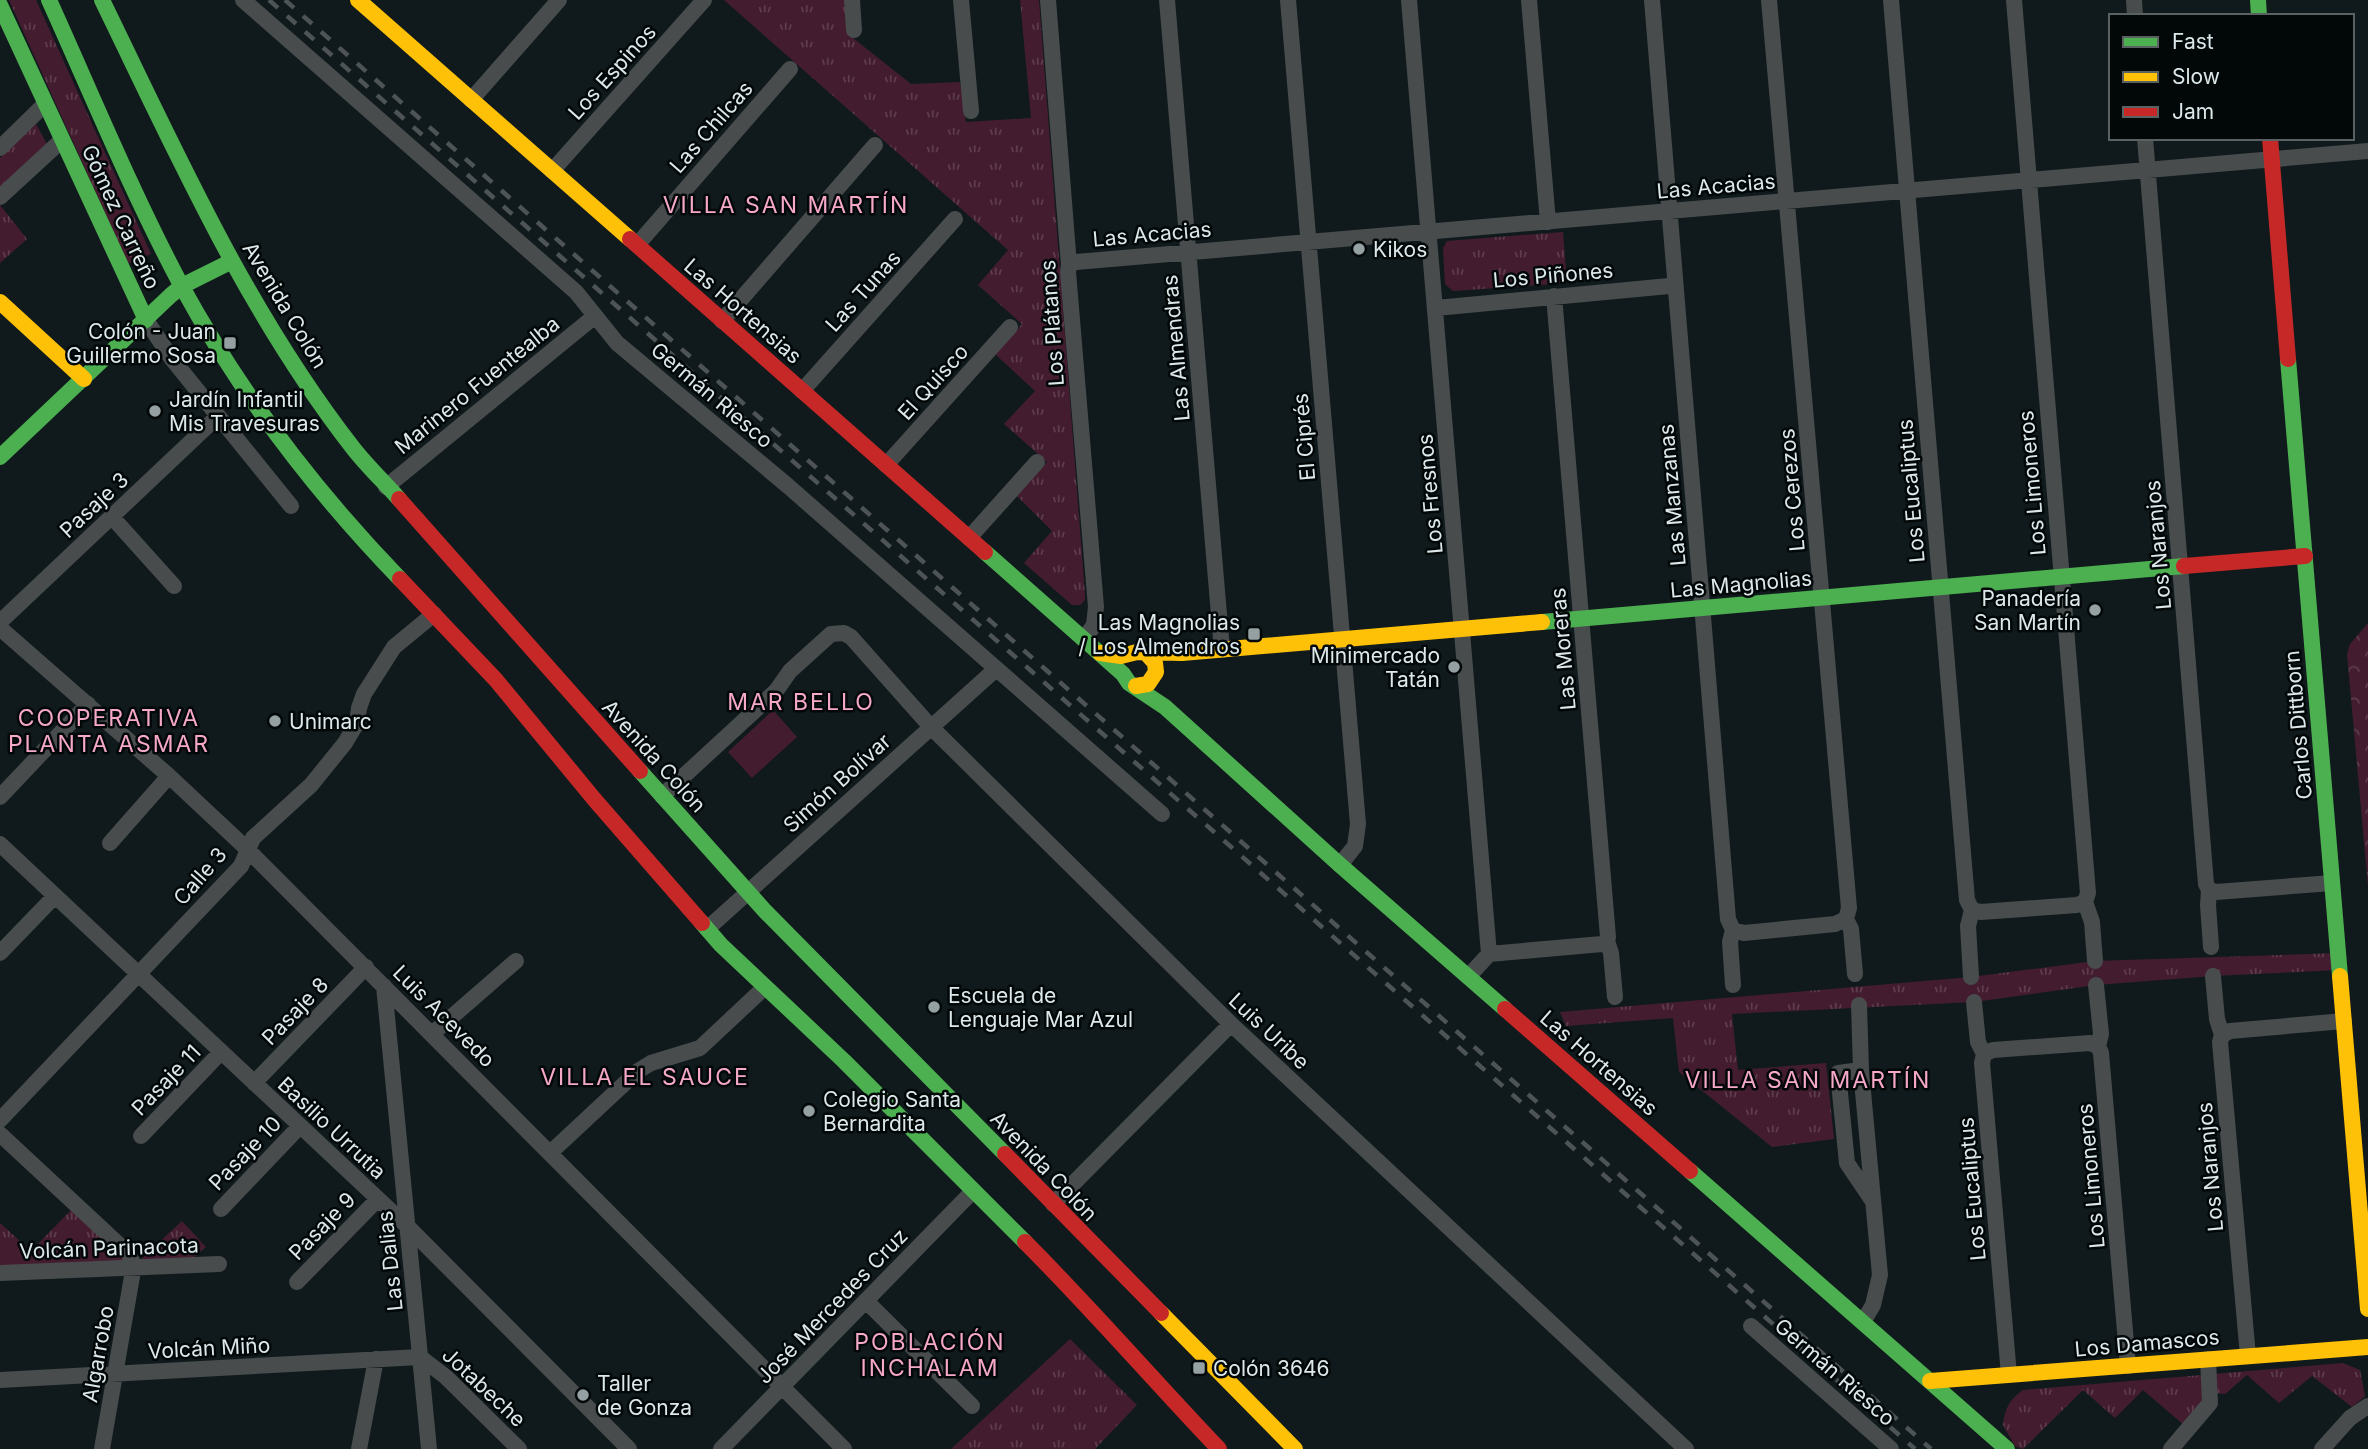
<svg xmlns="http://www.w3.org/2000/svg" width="2368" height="1449" viewBox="0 0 2368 1449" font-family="Inter,sans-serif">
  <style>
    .grass { fill: url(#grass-tufts) }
    .forest { fill: url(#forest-crowns) }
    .garden { fill: #431c2f }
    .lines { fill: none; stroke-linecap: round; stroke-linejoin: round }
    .street { stroke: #484c4d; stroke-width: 16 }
    .fast { stroke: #4caf50; stroke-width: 16 }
    .slow { stroke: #ffc107; stroke-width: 16 }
    .jam { stroke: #c62828; stroke-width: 16 }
    .rail { stroke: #4e5455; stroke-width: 4.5; stroke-dasharray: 12 12; stroke-linecap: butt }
    .poi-dot { fill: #95a0a2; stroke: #020708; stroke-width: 2.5 }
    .labels { text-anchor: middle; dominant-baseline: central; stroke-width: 5; stroke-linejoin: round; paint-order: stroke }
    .street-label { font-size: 21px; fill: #dce8ea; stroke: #020708 }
    .poi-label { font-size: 21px; fill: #dce8ea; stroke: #020708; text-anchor: start }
    .neighbourhood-label { font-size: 23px; letter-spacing: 2px; fill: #f6a8c9; stroke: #020708 }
  </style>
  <defs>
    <pattern id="grass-tufts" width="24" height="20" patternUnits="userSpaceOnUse" patternTransform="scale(1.75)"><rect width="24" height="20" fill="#431c2f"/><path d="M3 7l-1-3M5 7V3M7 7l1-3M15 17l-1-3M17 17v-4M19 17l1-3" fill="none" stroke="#5e3d4d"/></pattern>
    <pattern id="forest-crowns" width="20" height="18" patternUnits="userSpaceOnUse" patternTransform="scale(1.75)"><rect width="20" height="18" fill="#431c2f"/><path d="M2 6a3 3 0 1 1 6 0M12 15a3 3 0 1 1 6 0" fill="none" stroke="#5e3d4d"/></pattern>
  </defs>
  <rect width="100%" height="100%" fill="#101a1c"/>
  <path class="grass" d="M 9,0 L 36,0 L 151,254 L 128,264 Z
    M 724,0 L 845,0 L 848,34 L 911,84 L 960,82 L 966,122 L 1031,118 L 1020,0 L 1039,0 L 1085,594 L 1085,600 L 1080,605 L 1072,605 L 1024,563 L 1052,531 L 1016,495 L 1047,462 L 1004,424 L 1035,391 L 995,354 L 1022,324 L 978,285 L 1008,250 Z
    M 36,124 L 47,144 L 0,191 L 0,158 Z
    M 0,205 L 27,239 L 0,263 Z
    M 1563,232 L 1567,283 L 1453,291 L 1445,284 L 1443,248 L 1447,241 Z
    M 2338,953 L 2340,970 L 2213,976 L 2096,985 L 1974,1002 L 1732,1014 L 1738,1070 L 1826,1063 L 1834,1139 L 1772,1147 L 1679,1072 L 1673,1018 L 1566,1026 L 1560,1012 L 1971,977 L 2095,961 Z
    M 74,1207 L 129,1261 L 0,1270 L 0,1223 L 31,1251 Z
    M 182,1221 L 206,1247 L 188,1262 L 138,1262 Z
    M 1070,1339 L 1137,1405 L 1095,1449 L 951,1449 Z
    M 2343,1363 L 2360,1370 L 2365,1396 L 2352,1407 L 2312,1376 L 2279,1403 L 2247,1375 L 2225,1394 L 2213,1393 L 2204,1401 L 2185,1426 L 2143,1390 L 2115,1418 L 2083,1390 L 2023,1449 L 2015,1446 L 2003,1425 C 2005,1409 2009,1400 2023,1390 Z"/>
  <path class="forest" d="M 2368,623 L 2368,886 L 2347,654 L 2350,644 Z"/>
  <path class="garden" d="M 773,710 L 797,737 L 752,778 L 728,752 Z"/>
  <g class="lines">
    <path class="street" d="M 243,0 L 576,292 L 617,343 L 788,486 L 1162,814
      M 852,0 L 854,30
      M 961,0 L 971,111
      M 1048,0 L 1069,265 L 1068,272 L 1096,607 L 1094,625 L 1084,639
      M 1167,0 L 1222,650
      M 1288,0 L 1358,824 L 1355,846 L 1340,865
      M 1409,0 L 1489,954 L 1469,976
      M 1529,0 L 1548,222
      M 1652,0 L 1728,919 L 1733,930 L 1730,942 L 1733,985
      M 1769,0 L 1849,908 L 1846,919 L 1851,929 L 1855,974
      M 1891,0 L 1967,900 L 1972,910 L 1968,926 L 1971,977
      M 2014,0 L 2088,893 L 2085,902 L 2092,922 L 2095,961
      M 2134,0 L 2135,16
      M 471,100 L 559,0
      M 2145,138 L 2206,884 L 2209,890 L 2208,905 L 2211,947
      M 0,148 L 45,104
      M 552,171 L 704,0
      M 0,197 L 62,140
      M 637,245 L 790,69
      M 1069,265 L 1076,262 L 2368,151
      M 1554,296 L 1608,937 L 1607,941 L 1611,953 L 1615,997
      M 1436,308 L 1669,286 L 1674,288
      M 146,320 L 172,359 L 291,506
      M 722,321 L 875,145
      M 802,391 L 955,219
      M 886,465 L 1010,327
      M 386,487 L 595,316
      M 112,517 L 174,586
      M 969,538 L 1037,462
      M 0,622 L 217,417
      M 0,628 L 169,776 L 247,849 L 844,1449
      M 662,796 L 776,691 L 790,671 L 831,634 L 844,633 L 851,637 L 931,727 L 1231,1024 L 1686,1449
      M 0,797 L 88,704
      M 110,843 L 169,776
      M 0,844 L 407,1226 L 629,1449
      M 2209,890 L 2216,892 L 2332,883
      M 1972,910 L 1981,912 L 2077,905 L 2085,902
      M 707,929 L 996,669
      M 1733,930 L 1744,933 L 1835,924 L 1846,919
      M 0,953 L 55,896
      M 1489,954 L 1602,944 L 1607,941
      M 2213,976 L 2217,1019 L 2222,1035 L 2220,1042 L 2248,1356
      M 2096,985 L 2101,1034 L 2098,1046 L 2101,1053 L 2128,1366
      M 384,986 L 429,1449
      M 1974,1002 L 1978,1042 L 1984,1054 L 1982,1063 L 2009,1375
      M 1859,1005 L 1861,1070 L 1880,1275 L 1873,1305 L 1863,1322
      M 432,1034 L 516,961
      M 2222,1035 L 2230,1031 L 2344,1021
      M 1984,1054 L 1993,1050 L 2090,1043 L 2098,1046
      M 1861,1070 L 1838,1073 L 1847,1163 L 1872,1200
      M 254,1083 L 366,967
      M 0,1120 L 241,866 L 253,838 L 311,785 L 345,743 L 357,723 L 359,708 L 364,694 L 394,647 L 434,614
      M 0,1134 L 128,1253 L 134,1265 L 102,1449
      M 141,1136 L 221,1052
      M 550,1153 L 638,1071 L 651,1063 L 700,1048 L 765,987
      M 1053,1204 L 1231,1024
      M 221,1209 L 300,1126
      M 0,1273 L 219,1264
      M 297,1282 L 378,1199
      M 866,1301 L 972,1406
      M 1751,1326 L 1891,1449
      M 0,1380 L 420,1357 L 446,1377 L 519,1449
      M 359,1449 L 376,1359
      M 721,1449 L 973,1191
      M 2171,1449 L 2210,1403 L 2208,1359
      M 2322,1449 L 2350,1418 L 2368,1406"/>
    <path class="fast" d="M 49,0 C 92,95 132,193 181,285 C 240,393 315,491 400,579
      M 102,0 C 177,154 247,312 353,448 C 367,466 384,482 399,499
      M 2258,0 L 2259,16
      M 0,5 L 146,320
      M 2288,359 L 2340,976
      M 0,457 L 171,295 L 182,286 L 232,261
      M 985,552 L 1123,674 L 1129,683 L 1165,707 L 1340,865 L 1505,1009
      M 1542,622 L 2184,566
      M 640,771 L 764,910 L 1005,1154
      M 702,923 L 721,945 L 844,1061 L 1025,1242
      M 1690,1171 L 2007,1449"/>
    <path class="slow" d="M 358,0 L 630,239
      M 0,302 L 84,379
      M 1100,653 L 1121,656 L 1137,652 L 1182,653 L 1542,622
      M 1136,686 L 1148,684 L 1156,672 L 1155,663 L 1146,653
      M 2340,976 L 2368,1309
      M 1161,1313 L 1295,1449
      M 1930,1381 L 2368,1347"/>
    <path class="jam" d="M 2270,138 L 2288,359
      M 630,239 L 985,552
      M 399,499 L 640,771
      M 2184,566 L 2305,556
      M 400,579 L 496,680 L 594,799 L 702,923
      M 1505,1009 L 1690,1171
      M 1005,1154 L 1161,1313
      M 1025,1242 C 1092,1309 1154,1381 1219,1449"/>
    <path class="rail" d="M 269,0 L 1915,1449
      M 285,0 L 1931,1449"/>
  </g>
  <g class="poi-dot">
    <circle cx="1359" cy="249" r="7"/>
    <rect x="223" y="336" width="14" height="14" rx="3.5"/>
    <circle cx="155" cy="411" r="7"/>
    <circle cx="2095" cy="610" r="7"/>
    <rect x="1247" y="627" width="14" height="14" rx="3.5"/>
    <circle cx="1454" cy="667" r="7"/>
    <circle cx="275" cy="721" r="7"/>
    <circle cx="934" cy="1007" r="7"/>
    <circle cx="809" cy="1111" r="7"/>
    <rect x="1192" y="1361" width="14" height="14" rx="3.5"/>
    <circle cx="583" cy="1395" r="7"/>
  </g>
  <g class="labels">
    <g class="street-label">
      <text transform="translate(612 72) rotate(-48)">Los Espinos</text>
      <text transform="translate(711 127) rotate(-49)">Las Chilcas</text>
      <text transform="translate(1716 186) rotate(-5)">Las Acacias</text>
      <text transform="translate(121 217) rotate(65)">Gómez Carreño</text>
      <text transform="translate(1152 234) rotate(-5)">Las Acacias</text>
      <text transform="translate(1553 275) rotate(-5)">Los Piñones</text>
      <text transform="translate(863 291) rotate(-48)">Las Tunas</text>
      <text transform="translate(285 305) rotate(59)">Avenida Colón</text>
      <text transform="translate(743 311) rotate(41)">Las Hortensias</text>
      <text transform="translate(1052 323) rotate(-94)">Los Plátanos</text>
      <text transform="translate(1176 348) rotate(-95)">Las Almendras</text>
      <text transform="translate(933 382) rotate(-48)">El Quisco</text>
      <text transform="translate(477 385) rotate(-39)">Marinero Fuentealba</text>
      <text transform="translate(712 395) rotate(40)">Germán Riesco</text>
      <text transform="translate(1304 437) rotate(-95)">El Ciprés</text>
      <text transform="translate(2032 483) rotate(-95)">Los Limoneros</text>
      <text transform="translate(1792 490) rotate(-95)">Los Cerezos</text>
      <text transform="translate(1911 491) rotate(-95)">Los Eucaliptus</text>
      <text transform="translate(1430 494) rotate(-95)">Los Fresnos</text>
      <text transform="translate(1672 495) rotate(-95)">Las Manzanas</text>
      <text transform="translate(94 505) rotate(-43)">Pasaje 3</text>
      <text transform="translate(2158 545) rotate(-95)">Los Naranjos</text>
      <text transform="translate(1741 584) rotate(-5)">Las Magnolias</text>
      <text transform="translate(1563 649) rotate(-95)">Las Moreras</text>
      <text transform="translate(2298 725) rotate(-95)">Carlos Dittborn</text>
      <text transform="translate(654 756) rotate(48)">Avenida Colón</text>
      <text transform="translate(837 783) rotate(-42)">Simón Bolívar</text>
      <text transform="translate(200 876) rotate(-49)">Calle 3</text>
      <text transform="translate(295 1011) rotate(-46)">Pasaje 8</text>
      <text transform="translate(444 1016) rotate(45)">Luis Acevedo</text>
      <text transform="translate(1269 1031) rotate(43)">Luis Uribe</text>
      <text transform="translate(1599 1063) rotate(41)">Las Hortensias</text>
      <text transform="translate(166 1080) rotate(-46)">Pasaje 11</text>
      <text transform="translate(332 1128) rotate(43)">Basilio Urrutia</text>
      <text transform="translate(245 1153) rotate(-46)">Pasaje 10</text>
      <text transform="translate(1044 1166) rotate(46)">Avenida Colón</text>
      <text transform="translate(2210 1167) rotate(-95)">Los Naranjos</text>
      <text transform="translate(2091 1176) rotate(-95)">Los Limoneros</text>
      <text transform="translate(1972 1189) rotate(-95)">Los Eucaliptus</text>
      <text transform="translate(322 1226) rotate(-46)">Pasaje 9</text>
      <text transform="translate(109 1248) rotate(-2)">Volcán Parinacota</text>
      <text transform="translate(390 1261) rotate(-96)">Las Dalias</text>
      <text transform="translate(832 1306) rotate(-46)">José Mercedes Cruz</text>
      <text transform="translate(2147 1343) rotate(-5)">Los Damascos</text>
      <text transform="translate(209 1348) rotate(-3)">Volcán Miño</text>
      <text transform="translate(98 1354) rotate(-80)">Algarrobo</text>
      <text transform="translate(1835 1372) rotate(41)">Germán Riesco</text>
      <text transform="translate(484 1387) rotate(43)">Jotabeche</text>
    </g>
    <g class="poi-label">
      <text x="1373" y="249">Kikos</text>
      <text x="216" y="331" text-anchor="end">Colón - Juan<tspan x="216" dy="24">Guillermo Sosa</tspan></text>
      <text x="169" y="399">Jardín Infantil<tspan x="169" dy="24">Mis Travesuras</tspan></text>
      <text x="2081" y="598" text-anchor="end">Panadería<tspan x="2081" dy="24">San Martín</tspan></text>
      <text x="1240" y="622" text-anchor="end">Las Magnolias<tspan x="1240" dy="24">/ Los Almendros</tspan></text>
      <text x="1440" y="655" text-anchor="end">Minimercado<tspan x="1440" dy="24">Tatán</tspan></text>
      <text x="289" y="721">Unimarc</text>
      <text x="948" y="995">Escuela de<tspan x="948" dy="24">Lenguaje Mar Azul</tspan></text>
      <text x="823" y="1099">Colegio Santa<tspan x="823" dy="24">Bernardita</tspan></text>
      <text x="1213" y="1368">Colón 3646</text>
      <text x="597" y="1383">Taller<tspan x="597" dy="24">de Gonza</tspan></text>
    </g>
    <g class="neighbourhood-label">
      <text x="786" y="205">VILLA SAN MARTÍN</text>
      <text x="801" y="702">MAR BELLO</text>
      <text x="109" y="718">COOPERATIVA<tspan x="109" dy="26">PLANTA ASMAR</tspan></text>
      <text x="645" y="1077">VILLA EL SAUCE</text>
      <text x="1808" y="1080">VILLA SAN MARTÍN</text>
      <text x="930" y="1342">POBLACIÓN<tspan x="930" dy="26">INCHALAM</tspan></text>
    </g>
  </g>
  <rect x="2109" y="14" width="245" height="126" fill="#020708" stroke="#596162" stroke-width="2"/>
  <rect x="2123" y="37" width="35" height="10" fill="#4caf50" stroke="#596162" stroke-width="2"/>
  <text x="2172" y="49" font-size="21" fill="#dce8ea">Fast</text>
  <rect x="2123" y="72" width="35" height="10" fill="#ffc107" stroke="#596162" stroke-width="2"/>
  <text x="2172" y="84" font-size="21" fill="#dce8ea">Slow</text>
  <rect x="2123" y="107" width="35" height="10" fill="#c62828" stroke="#596162" stroke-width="2"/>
  <text x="2172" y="119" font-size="21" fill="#dce8ea">Jam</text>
</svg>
